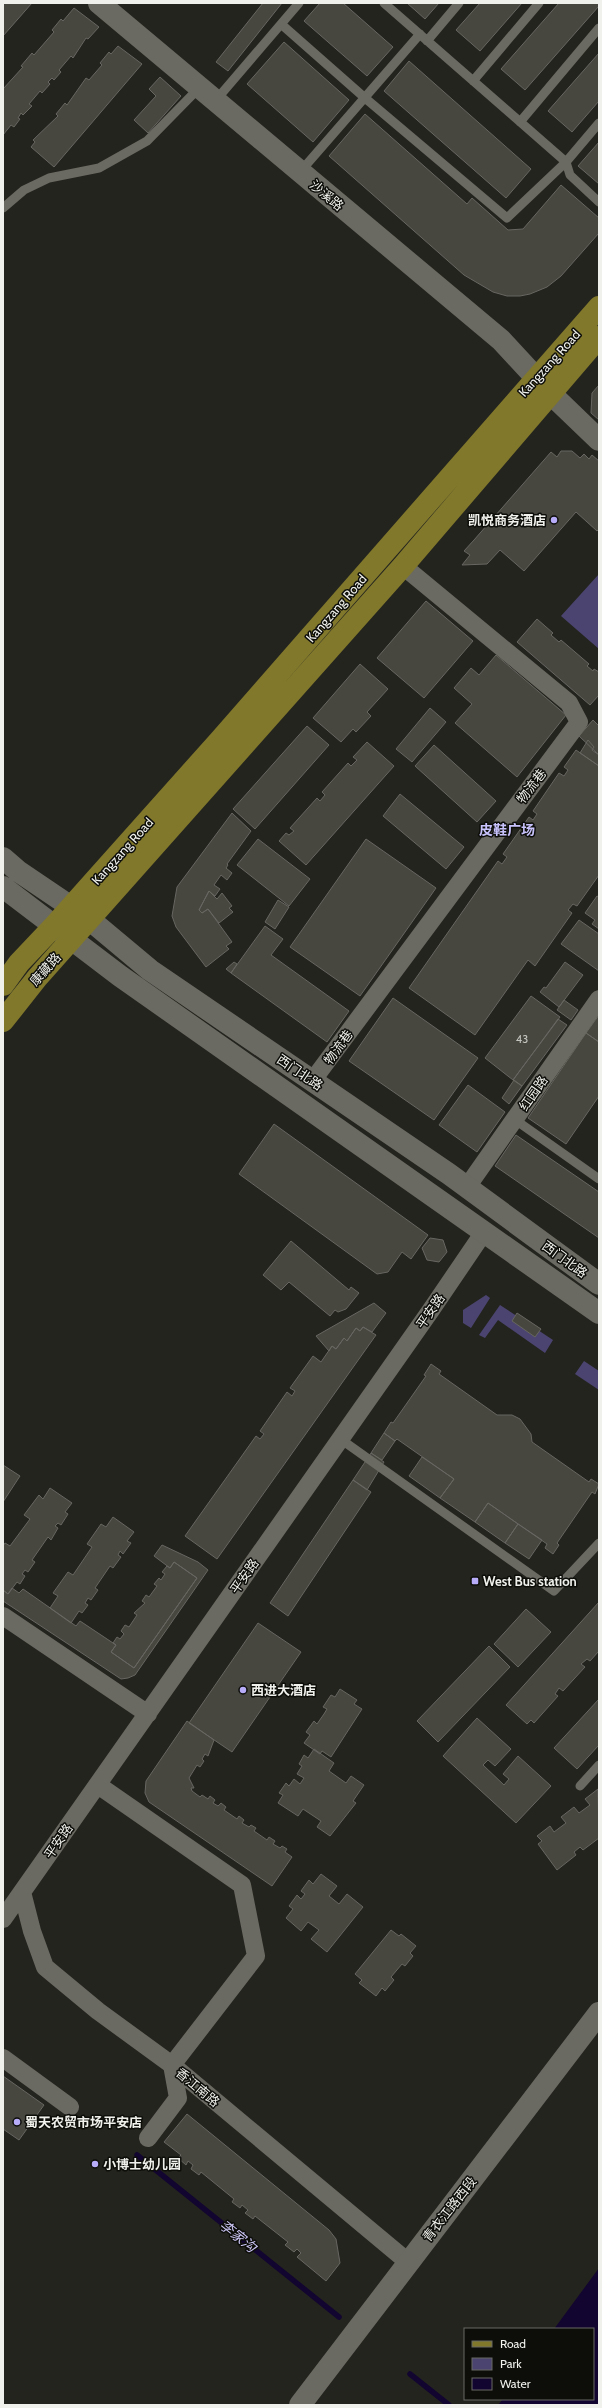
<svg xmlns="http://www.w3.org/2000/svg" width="602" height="2408" viewBox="0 0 602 2408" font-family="Cabin,'Noto Sans SC',sans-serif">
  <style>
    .green { fill: #4b4471 }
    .water { fill: #12052f }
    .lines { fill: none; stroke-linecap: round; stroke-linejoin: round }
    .stream { stroke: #12052f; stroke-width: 5.5 }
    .building { fill: #474740; stroke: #676660 }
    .service { stroke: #6a6962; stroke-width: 9 }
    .minor { stroke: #6a6962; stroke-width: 18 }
    .tertiary { stroke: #6a6962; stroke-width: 22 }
    .secondary { stroke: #6a6962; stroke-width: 22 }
    .primary { stroke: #81782c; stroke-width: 22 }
    .poi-dot { fill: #b6acf8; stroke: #0d0d0a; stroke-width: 1.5 }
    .labels { text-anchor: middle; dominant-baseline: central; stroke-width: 3; stroke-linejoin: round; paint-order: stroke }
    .number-label { font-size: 11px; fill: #c6c6c1 }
    .street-label { font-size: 13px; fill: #f0f0ec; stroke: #0d0d0a }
    .poi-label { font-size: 13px; font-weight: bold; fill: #f0f0ec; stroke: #0d0d0a; text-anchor: start }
    .neighbourhood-label { font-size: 14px; font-weight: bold; fill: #c8c2fb; stroke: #0d0d0a }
    .water-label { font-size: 14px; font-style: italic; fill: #ccc7f6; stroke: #0d0d0a }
  </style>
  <rect width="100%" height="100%" fill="#24241e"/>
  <path class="green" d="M 599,574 L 599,649 L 561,616 Z
    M 486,1295 L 490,1298 L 471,1328 L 463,1323 L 463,1310 Z
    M 500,1305 L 553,1340 L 545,1353 L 498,1320 L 485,1338 L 479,1335 Z
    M 584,1361 L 599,1371 L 599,1390 L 575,1374 Z"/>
  <path class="water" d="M 599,2268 L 599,2405 L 498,2405 L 503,2399 L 593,2399 L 593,2329 L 554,2329 Z"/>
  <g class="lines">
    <path class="stream" d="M 137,2155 L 339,2317
      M 410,2374 L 449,2405"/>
  </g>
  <path class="building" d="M 3,3 L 32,3 L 3,36 Z
    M 263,3 L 282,3 L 228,71 L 216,62 Z
    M 320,3 L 343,3 L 393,47 L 367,76 L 304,21 Z
    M 407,3 L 439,3 L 425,19 Z
    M 480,3 L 522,3 L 480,51 L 456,30 Z
    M 559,3 L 599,3 L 599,6 L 525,90 L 501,69 Z
    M 74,8 L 99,27 L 88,39 L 86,38 L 73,58 L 71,56 L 59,70 L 61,72 L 54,80 L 52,78 L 48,82 L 50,84 L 42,93 L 40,91 L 29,104 L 32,106 L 23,115 L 21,113 L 18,118 L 20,119 L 14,127 L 11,125 L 3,135 L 3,89 L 23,67 L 21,66 L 32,53 L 34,55 L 54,32 L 52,30 L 61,19 L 63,21 Z
    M 284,42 L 349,100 L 313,142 L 247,84 Z
    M 118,46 L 142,64 L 54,167 L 31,147 L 35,142 L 33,140 L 58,116 L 56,114 L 65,103 L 67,105 L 86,78 L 89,80 L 102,65 L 100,63 L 109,52 L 111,54 Z
    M 599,53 L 599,101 L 572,132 L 548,111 Z
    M 409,61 L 531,169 L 506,198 L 384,91 Z
    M 160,77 L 181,96 L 148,133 L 134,120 L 156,96 L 149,89 Z
    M 365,114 L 467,204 L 472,198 L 508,230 L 523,229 L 561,185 L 599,218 L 599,233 L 561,276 L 547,287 L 530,294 L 520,296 L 507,296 L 493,292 L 464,275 L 329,156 Z
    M 599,142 L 599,184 L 578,166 Z
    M 599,385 L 599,420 L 591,413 L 592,393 Z
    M 561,451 L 572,451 L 580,458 L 584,454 L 589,459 L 592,455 L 599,461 L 599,529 L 597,531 L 576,512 L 524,571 L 500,550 L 487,564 L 462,565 L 470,555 L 464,551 L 474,540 L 551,452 L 557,457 Z
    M 426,601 L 473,641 L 424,698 L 377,658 Z
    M 537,619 L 553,633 L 551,635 L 559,642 L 561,640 L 589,664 L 587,666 L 593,671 L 594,669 L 599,672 L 599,695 L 590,705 L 517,642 Z
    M 496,655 L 566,715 L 517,777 L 455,723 L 472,704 L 454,688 L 471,668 L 479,675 Z
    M 360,664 L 388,689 L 367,712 L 371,716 L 356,732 L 353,729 L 341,742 L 313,718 Z
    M 430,708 L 446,722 L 412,762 L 396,749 Z
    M 593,720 L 599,726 L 599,755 L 579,736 Z
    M 307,726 L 329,745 L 255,829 L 233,809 Z
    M 588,740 L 594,747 L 592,750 L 599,755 L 599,766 L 580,753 Z
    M 367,742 L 394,766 L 306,865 L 279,841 L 286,833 L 289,835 L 294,831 L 290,828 L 317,798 L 320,801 L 325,795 L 322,792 L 348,763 L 351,766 L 357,760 L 353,757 Z
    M 434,745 L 496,801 L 477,822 L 415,766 Z
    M 576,750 L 599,766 L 599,875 L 577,906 L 573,904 L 568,910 L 572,913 L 535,966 L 528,960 L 475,1035 L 409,988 L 498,861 L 502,864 L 507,857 L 503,854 L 529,817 L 533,820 L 537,814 L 533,811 L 559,773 L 564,776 L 568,770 L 564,767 Z
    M 400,794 L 464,847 L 446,869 L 383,816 Z
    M 232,813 L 251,831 L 227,864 L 228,865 L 226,868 L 232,873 L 227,880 L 221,875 L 214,885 L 220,889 L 215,896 L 209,891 L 199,910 L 202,913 L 208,909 L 232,942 L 226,946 L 229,949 L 206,967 L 176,927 L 172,916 L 177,887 Z
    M 258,839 L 310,879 L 289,906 L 237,865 Z
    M 366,839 L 436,888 L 360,996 L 290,947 Z
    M 209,891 L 217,899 L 222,893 L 232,906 L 229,908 L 233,912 L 219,923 L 208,909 L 202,913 L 199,910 Z
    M 597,896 L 599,897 L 599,929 L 592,924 L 595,920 L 585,913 Z
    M 278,900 L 289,907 L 275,929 L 265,922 Z
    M 579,920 L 599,934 L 599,971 L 561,944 Z
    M 265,926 L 283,939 L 271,955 L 349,1011 L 327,1042 L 231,973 Z
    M 234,962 L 237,964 L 231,973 L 226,969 Z
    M 565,962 L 583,975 L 559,1007 L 540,992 L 544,987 L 546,988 Z
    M 531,996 L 560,1017 L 513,1080 L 485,1058 Z
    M 393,998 L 478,1058 L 434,1120 L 349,1061 Z
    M 564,1000 L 578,1010 L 571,1020 L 557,1010 Z
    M 599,1015 L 599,1042 L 586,1033 Z
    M 558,1019 L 567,1025 L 522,1086 L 513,1080 Z
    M 586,1033 L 599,1042 L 599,1096 L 566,1144 L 528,1118 Z
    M 514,1080 L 522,1086 L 509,1104 L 502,1098 Z
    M 468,1085 L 505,1112 L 477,1152 L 439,1125 Z
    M 274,1124 L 428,1235 L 411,1259 L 402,1252 L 388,1272 L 377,1274 L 239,1174 Z
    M 516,1135 L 599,1192 L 599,1238 L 495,1166 Z
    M 430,1238 L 443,1240 L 447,1252 L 439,1262 L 427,1260 L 422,1248 Z
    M 291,1241 L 349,1290 L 351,1287 L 359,1293 L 346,1309 L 338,1312 L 335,1310 L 330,1316 L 289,1282 L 281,1290 L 263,1275 Z
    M 374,1303 L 386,1313 L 372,1332 L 363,1327 L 360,1331 L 356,1328 L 347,1341 L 344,1338 L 336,1349 L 332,1346 L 329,1351 L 316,1336 Z
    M 517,1313 L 541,1329 L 535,1337 L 512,1321 Z
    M 363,1327 L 376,1335 L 217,1559 L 185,1536 L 256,1436 L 260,1439 L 264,1434 L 260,1431 L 287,1392 L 292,1396 L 295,1391 L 290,1388 L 313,1356 L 321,1362 L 332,1346 L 336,1349 L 344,1338 L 347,1341 L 356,1328 L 360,1331 Z
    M 431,1364 L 441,1371 L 439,1374 L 497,1415 L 512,1415 L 520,1419 L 531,1434 L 532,1442 L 589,1482 L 591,1479 L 599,1484 L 595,1494 L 592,1492 L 557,1543 L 559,1545 L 553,1554 L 545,1548 L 547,1544 L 488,1503 L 475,1522 L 440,1498 L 454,1479 L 397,1439 L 395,1441 L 384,1433 L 391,1422 L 393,1423 L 426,1376 L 424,1375 Z
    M 384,1433 L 395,1441 L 382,1460 L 371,1453 Z
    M 371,1453 L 384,1462 L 367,1490 L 353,1480 Z
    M 422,1457 L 454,1479 L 440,1498 L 409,1476 Z
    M 3,1465 L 20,1476 L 3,1502 Z
    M 353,1480 L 371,1492 L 288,1616 L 270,1603 Z
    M 50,1488 L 72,1503 L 65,1512 L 68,1514 L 61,1525 L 58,1523 L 55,1526 L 58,1528 L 51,1540 L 48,1537 L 32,1560 L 35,1562 L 28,1572 L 25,1570 L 22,1574 L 25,1576 L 20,1584 L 17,1582 L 8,1594 L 3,1590 L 3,1546 L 5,1543 L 10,1546 L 30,1519 L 24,1515 L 39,1495 L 43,1499 Z
    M 488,1503 L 518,1524 L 505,1543 L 475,1522 Z
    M 113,1517 L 134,1532 L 127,1541 L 131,1543 L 123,1554 L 120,1551 L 118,1555 L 121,1557 L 113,1568 L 110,1566 L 95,1588 L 98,1590 L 91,1600 L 88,1598 L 85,1603 L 88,1605 L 82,1613 L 79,1611 L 71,1623 L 50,1608 L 58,1596 L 53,1593 L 68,1572 L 73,1575 L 92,1547 L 87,1544 L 101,1524 L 106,1527 Z
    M 518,1524 L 542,1540 L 529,1559 L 505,1543 Z
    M 162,1545 L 198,1562 L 208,1570 L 135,1675 L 128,1678 L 121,1679 L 3,1601 L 3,1590 L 8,1594 L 12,1588 L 19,1593 L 23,1589 L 76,1626 L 80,1621 L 116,1645 L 111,1652 L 134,1668 L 197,1578 L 174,1562 L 170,1568 L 154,1556 Z
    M 174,1562 L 197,1578 L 134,1668 L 111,1652 L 116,1645 L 113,1643 L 117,1637 L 120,1639 L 124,1634 L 121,1631 L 125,1625 L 129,1627 L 137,1615 L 134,1613 L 145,1603 L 142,1601 L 146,1595 L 149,1597 L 157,1586 L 154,1584 L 159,1578 L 161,1580 L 165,1574 L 162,1572 L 167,1566 L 170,1568 Z
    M 599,1602 L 599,1651 L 590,1661 L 587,1659 L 581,1664 L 585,1667 L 563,1691 L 559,1688 L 555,1694 L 558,1696 L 534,1723 L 531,1720 L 527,1724 L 506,1705 Z
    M 526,1609 L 551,1632 L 518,1667 L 494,1644 Z
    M 258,1623 L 301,1652 L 232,1752 L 189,1723 Z
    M 489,1646 L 510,1667 L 438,1742 L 417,1721 Z
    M 340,1689 L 357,1700 L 354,1704 L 362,1709 L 331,1757 L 322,1751 L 320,1754 L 304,1743 L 310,1735 L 306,1732 L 314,1721 L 317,1724 L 324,1714 L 327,1709 L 323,1707 L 331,1695 L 335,1697 Z
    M 599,1699 L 599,1745 L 577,1769 L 554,1748 Z
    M 477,1718 L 511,1749 L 495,1766 L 488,1760 L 483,1765 L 504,1785 L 509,1779 L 503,1774 L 518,1756 L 551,1786 L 516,1823 L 443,1756 Z
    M 187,1721 L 214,1740 L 208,1756 L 205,1754 L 202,1759 L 204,1761 L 200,1767 L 197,1765 L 189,1778 L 194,1788 L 191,1788 L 192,1791 L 200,1797 L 202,1795 L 208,1799 L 210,1796 L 215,1800 L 213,1803 L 218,1806 L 221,1803 L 226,1807 L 224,1810 L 237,1819 L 239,1816 L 244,1820 L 242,1823 L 249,1827 L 251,1825 L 256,1828 L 254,1831 L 267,1840 L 269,1837 L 275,1841 L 273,1844 L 280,1848 L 282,1846 L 287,1849 L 285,1852 L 292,1857 L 272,1886 L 149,1802 L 145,1793 L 146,1781 Z
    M 314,1749 L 334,1763 L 329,1771 L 346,1783 L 351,1776 L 364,1785 L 353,1801 L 356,1803 L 330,1836 L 317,1827 L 321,1821 L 303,1809 L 298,1816 L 278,1803 L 283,1795 L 279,1793 L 286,1783 L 289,1786 L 294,1779 L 300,1784 L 304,1778 L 297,1774 L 302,1766 L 299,1764 L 304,1755 L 308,1758 Z
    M 598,1789 L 599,1838 L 583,1850 L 580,1847 L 574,1852 L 576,1855 L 557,1870 L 538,1844 L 542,1841 L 537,1836 L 550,1826 L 554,1832 L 566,1823 L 561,1817 L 574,1807 L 579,1813 L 590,1805 L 585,1799 Z
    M 321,1874 L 337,1886 L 329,1896 L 339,1904 L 347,1894 L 363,1907 L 327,1952 L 311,1939 L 319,1930 L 308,1922 L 301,1931 L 286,1918 L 293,1909 L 289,1906 L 297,1895 L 301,1899 L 305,1894 L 301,1891 L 309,1880 L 313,1884 Z
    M 391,1930 L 399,1936 L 401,1934 L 416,1946 L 410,1953 L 413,1956 L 405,1966 L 402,1964 L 391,1977 L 394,1980 L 385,1991 L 382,1988 L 376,1996 L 359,1983 L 362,1980 L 355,1974 Z
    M 3,2076 L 44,2105 L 19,2140 L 3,2129 Z
    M 187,2114 L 329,2230 L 336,2239 L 340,2263 L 326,2281 L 297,2257 L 301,2253 L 297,2249 L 294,2252 L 285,2245 L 288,2242 L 255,2216 L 253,2219 L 245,2213 L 248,2210 L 242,2205 L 240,2208 L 232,2202 L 234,2199 L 201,2172 L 199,2175 L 191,2169 L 193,2165 L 188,2161 L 186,2165 L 178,2158 L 181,2155 L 164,2142 Z"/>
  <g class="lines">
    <path class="service" d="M 384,3 L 566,162 L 570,175 L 599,202
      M 281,24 L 365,98 L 507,218 L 566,162 L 599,123
      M 427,41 L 459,3
      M 473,81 L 539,3
      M 216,100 L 299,3
      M 520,122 L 599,28
      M 300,172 L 420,34
      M 3,208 L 24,190 L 49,178 L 99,168 L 147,141 L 200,87
      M 514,1119 L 599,1179
      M 339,1438 L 554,1591 L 599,1543
      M 580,1786 L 599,1765"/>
    <path class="minor" d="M 313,1080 L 579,722 L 569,703 L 403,566
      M 467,1187 L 599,999
      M 3,1616 L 148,1714
      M 98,1785 L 242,1885 L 256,1956 L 172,2065 L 178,2098 L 148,2138
      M 22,1892 L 32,1931 L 45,1967 L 98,2011 L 172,2065 L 408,2262
      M 3,1919 L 431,1310 L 484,1232
      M 3,2058 L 70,2107"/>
    <path class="tertiary" d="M 99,3 L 501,340 L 550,393 L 599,440
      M 300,2405 L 599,2013"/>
    <path class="secondary" d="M 3,858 L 18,871 L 89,919 L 150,970 L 449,1174 L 599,1284
      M 3,887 L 120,976 L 599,1313"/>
    <path class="primary" d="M 3,985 L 19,963 L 54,926 L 220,740 L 599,307
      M 3,1021 L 37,978 L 403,566 L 599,337"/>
  </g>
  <g class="poi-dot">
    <circle cx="554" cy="520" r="4"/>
    <rect x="471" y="1577" width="8" height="8" rx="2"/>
    <circle cx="243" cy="1690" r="4"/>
    <circle cx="17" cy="2122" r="4"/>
    <circle cx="95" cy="2164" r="4"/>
  </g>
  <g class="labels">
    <g class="number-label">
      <text x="522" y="1039">43</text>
    </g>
    <g class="street-label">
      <text transform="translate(327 195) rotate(40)">沙溪路</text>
      <text transform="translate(549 363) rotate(-48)">Kangzang Road</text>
      <text transform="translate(336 608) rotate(-49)">Kangzang Road</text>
      <text transform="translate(531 786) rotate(-53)">物流巷</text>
      <text transform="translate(122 851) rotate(-48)">Kangzang Road</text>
      <text transform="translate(45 969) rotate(-48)">康藏路</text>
      <text transform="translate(338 1047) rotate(-54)">物流巷</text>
      <text transform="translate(300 1072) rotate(34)">西门北路</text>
      <text transform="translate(533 1093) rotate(-55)">红园路</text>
      <text transform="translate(565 1259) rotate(36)">西门北路</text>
      <text transform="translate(430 1311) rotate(-55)">平安路</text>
      <text transform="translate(244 1576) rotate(-55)">平安路</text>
      <text transform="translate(58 1841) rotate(-55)">平安路</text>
      <text transform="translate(198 2087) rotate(40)">香江南路</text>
      <text transform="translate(449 2209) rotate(-52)">青衣江路西段</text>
    </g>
    <g class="poi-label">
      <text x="546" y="520" text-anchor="end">凯悦商务酒店</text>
      <text x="483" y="1581">West Bus station</text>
      <text x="251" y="1690">西进大酒店</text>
      <text x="25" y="2122">蜀天农贸市场平安店</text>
      <text x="103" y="2164">小博士幼儿园</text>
    </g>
    <g class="neighbourhood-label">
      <text x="507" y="830">皮鞋广场</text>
    </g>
    <g class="water-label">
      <text transform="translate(238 2236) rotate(39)">李家沟</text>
    </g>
  </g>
  <rect width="602" height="2408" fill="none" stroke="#f0f0ec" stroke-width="8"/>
  <rect x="464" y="2328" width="130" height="72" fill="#0d0d0a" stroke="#686864"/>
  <rect x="472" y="2341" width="20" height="6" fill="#81782c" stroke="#686864"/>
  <text x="500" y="2348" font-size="12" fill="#f0f0ec">Road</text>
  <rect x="472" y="2358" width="20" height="12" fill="#4b4471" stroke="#686864"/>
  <text x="500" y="2368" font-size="12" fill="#f0f0ec">Park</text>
  <rect x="472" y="2378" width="20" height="12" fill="#12052f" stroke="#686864"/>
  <text x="500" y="2388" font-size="12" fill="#f0f0ec">Water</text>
</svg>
